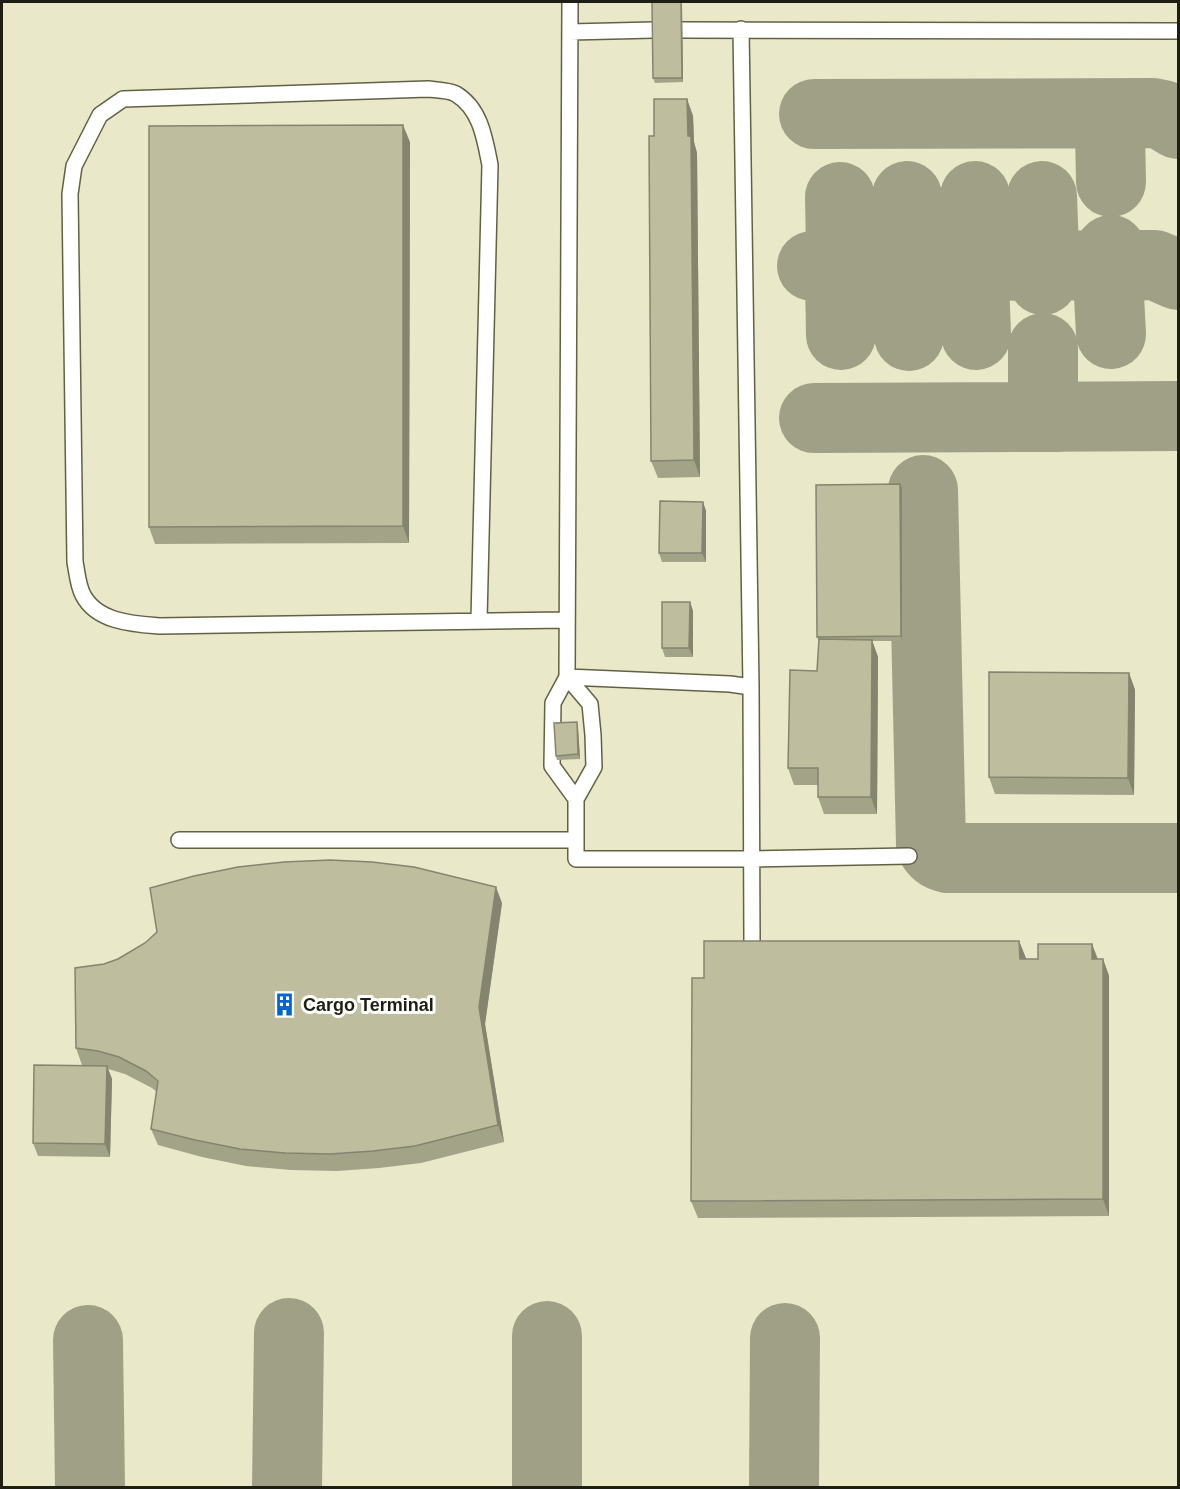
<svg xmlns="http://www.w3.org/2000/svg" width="1180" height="1489" viewBox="0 0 1180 1489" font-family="Arial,sans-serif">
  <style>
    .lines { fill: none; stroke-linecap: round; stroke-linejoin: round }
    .taxiway { stroke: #a0a086; stroke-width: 70 }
    .service-casing { stroke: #626145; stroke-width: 18 }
    .service { stroke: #fff; stroke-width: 15 }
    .wall { fill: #a3a388 }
    .shaded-wall { fill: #85846f }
    .building { fill: #bebd9e; stroke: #85846f; stroke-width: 1.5 }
    .labels { text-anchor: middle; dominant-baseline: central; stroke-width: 6; stroke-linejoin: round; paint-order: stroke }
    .poi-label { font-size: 18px; font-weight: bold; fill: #1e1e12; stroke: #fff; text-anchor: start }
  </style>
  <rect width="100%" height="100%" fill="#e9e8c8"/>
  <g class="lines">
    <path class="taxiway" d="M 814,114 L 1153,113 L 1163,115 L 1178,124
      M 1111,182 L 1110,131 L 1116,118 L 1130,113
      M 907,196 L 909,252 L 916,261 L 924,265 L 918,269 L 908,280
      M 1042,196 L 1044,250 L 1050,260 L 1060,265 L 1046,273 L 1043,280
      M 1111,250 L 1100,262 L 1093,265 L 1103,270 L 1108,277 L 1111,334
      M 823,265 L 832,270 L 840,281 L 841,335
      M 957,265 L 966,269 L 974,279 L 976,335
      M 812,266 L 1155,265 L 1178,275
      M 892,266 L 899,268 L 908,280 L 909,336
      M 974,279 L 983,269 L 991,265 L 984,262 L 976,252 L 975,196
      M 840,281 L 848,271 L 857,265 L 846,259 L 841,250 L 840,197
      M 1043,348 L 1043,398 C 1046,409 1050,412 1059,417
      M 814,418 L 1178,416
      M 923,490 L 931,845 C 935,853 939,856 948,858 L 1178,858
      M 88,1340 L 90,1488
      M 287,1488 L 289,1333
      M 547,1488 L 547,1336
      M 784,1488 L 785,1338"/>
    <defs>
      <path id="service" d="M 570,2 L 567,677 L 553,703 L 552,766 L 576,799
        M 741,29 L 751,687 L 752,944
        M 682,30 L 1178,31
        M 570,32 L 654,30
        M 479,620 L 490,165 C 485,140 481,109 456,94 C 449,90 436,90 428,89 L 123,99 L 100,115 L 74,166 L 70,194 L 75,562 C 77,572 78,586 83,595 C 97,622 133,624 159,626 L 567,620
        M 567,677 L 590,704 L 593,735 L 594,767 L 576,799 L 576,859 L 752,859 L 909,856
        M 567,677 L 730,684 L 751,687
        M 179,840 L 575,840"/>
    </defs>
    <use href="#service" class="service-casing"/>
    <use href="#service" class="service"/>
  </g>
  <path class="wall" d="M 682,5 L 683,82 L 655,83 L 653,78 Z
    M 687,99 L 693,116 L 694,142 L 697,153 L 700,477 L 658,478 L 651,461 L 654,136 Z
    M 410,142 L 409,543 L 155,544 L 149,527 Z
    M 902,488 L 902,641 L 872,641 L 878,657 L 877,814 L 824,814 L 818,797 L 818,785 L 794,785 L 788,768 L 817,671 L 819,642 L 817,637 Z
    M 703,502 L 706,511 L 706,562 L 662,562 L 659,553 Z
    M 690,602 L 693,611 L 693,657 L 665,657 L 662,648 Z
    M 1129,673 L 1135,690 L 1134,795 L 995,794 L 989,777 Z
    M 577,722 L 578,727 L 580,759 L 557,760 L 556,756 Z
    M 502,903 L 485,1024 L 504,1142 L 421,1163 L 379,1168 L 337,1171 L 291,1170 L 246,1166 L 202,1157 L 158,1145 L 151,1129 L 157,1092 L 152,1088 L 125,1074 L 108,1069 L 112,1079 L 110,1157 L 38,1156 L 33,1143 L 87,1066 L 82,1065 L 76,1048 Z
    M 1019,941 L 1026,959 L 1038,959 L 1092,944 L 1098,959 L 1103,959 L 1109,976 L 1109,1216 L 698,1218 L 691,1201 Z"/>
  <path class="shaded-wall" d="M 681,2 L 682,5 L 683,82 L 682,78 Z
    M 687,99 L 693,116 L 694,142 L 697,153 L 700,477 L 694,460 Z
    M 403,125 L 410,142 L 409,543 L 403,526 Z
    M 900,484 L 902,488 L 902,641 L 901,636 Z
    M 703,502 L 706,511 L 706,562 L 702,553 Z
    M 690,602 L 693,611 L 693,657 L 689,648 Z
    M 872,640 L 878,657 L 877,814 L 871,797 Z
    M 1129,673 L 1135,690 L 1134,795 L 1128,778 Z
    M 577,722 L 578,727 L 580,759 L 578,754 Z
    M 496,887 L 502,903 L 485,1024 L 504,1142 L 498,1125 L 479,1007 Z
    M 1019,941 L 1026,958 L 1026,976 L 1020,959 Z
    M 1092,944 L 1098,961 L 1092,959 Z
    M 1103,959 L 1109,976 L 1109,1216 L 1103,1199 Z
    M 107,1066 L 112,1079 L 110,1157 L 105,1144 Z"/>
  <path class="building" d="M 652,2 L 681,2 L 682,78 L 653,78 Z
    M 654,99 L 687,99 L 688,136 L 691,136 L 694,460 L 651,461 L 649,136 L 654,136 Z
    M 403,125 L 403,526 L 149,527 L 149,126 Z
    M 900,484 L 901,636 L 817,637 L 816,485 Z
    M 660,501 L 703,502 L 702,553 L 659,553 Z
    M 662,602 L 690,602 L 689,648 L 662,648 Z
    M 819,639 L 872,640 L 871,797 L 818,797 L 818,768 L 788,768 L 790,670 L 817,671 Z
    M 989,672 L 1129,673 L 1128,778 L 989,777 Z
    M 577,722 L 578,754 L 556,756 L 554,723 Z
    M 330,860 L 372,862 L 414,867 L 496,887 L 479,1007 L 498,1125 L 415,1146 L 373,1151 L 330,1154 L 285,1153 L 240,1149 L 195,1140 L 151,1129 L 158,1081 L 146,1071 L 119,1057 L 98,1051 L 76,1048 L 75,968 L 104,964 L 118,959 L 145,943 L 157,932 L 150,888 L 194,876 L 238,867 L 284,862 Z
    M 704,941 L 1019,941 L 1020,959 L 1038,959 L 1038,944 L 1092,944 L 1092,959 L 1103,959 L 1103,1199 L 691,1201 L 692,978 L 704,978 Z
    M 34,1065 L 107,1066 L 105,1144 L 33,1143 Z"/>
  <defs>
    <symbol id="building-bare" viewBox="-9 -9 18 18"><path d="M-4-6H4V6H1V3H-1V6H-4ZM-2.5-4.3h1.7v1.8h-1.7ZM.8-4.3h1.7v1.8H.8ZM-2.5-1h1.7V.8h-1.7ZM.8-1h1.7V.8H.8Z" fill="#0066ce" stroke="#fff" stroke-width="2.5" paint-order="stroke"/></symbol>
  </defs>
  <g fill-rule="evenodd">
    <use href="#building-bare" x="268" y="988" width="33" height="33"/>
  </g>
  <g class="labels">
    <g class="poi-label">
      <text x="303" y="1005">Cargo Terminal</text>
    </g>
  </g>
  <rect width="1180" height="1489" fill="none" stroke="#1e1e12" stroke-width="6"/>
</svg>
